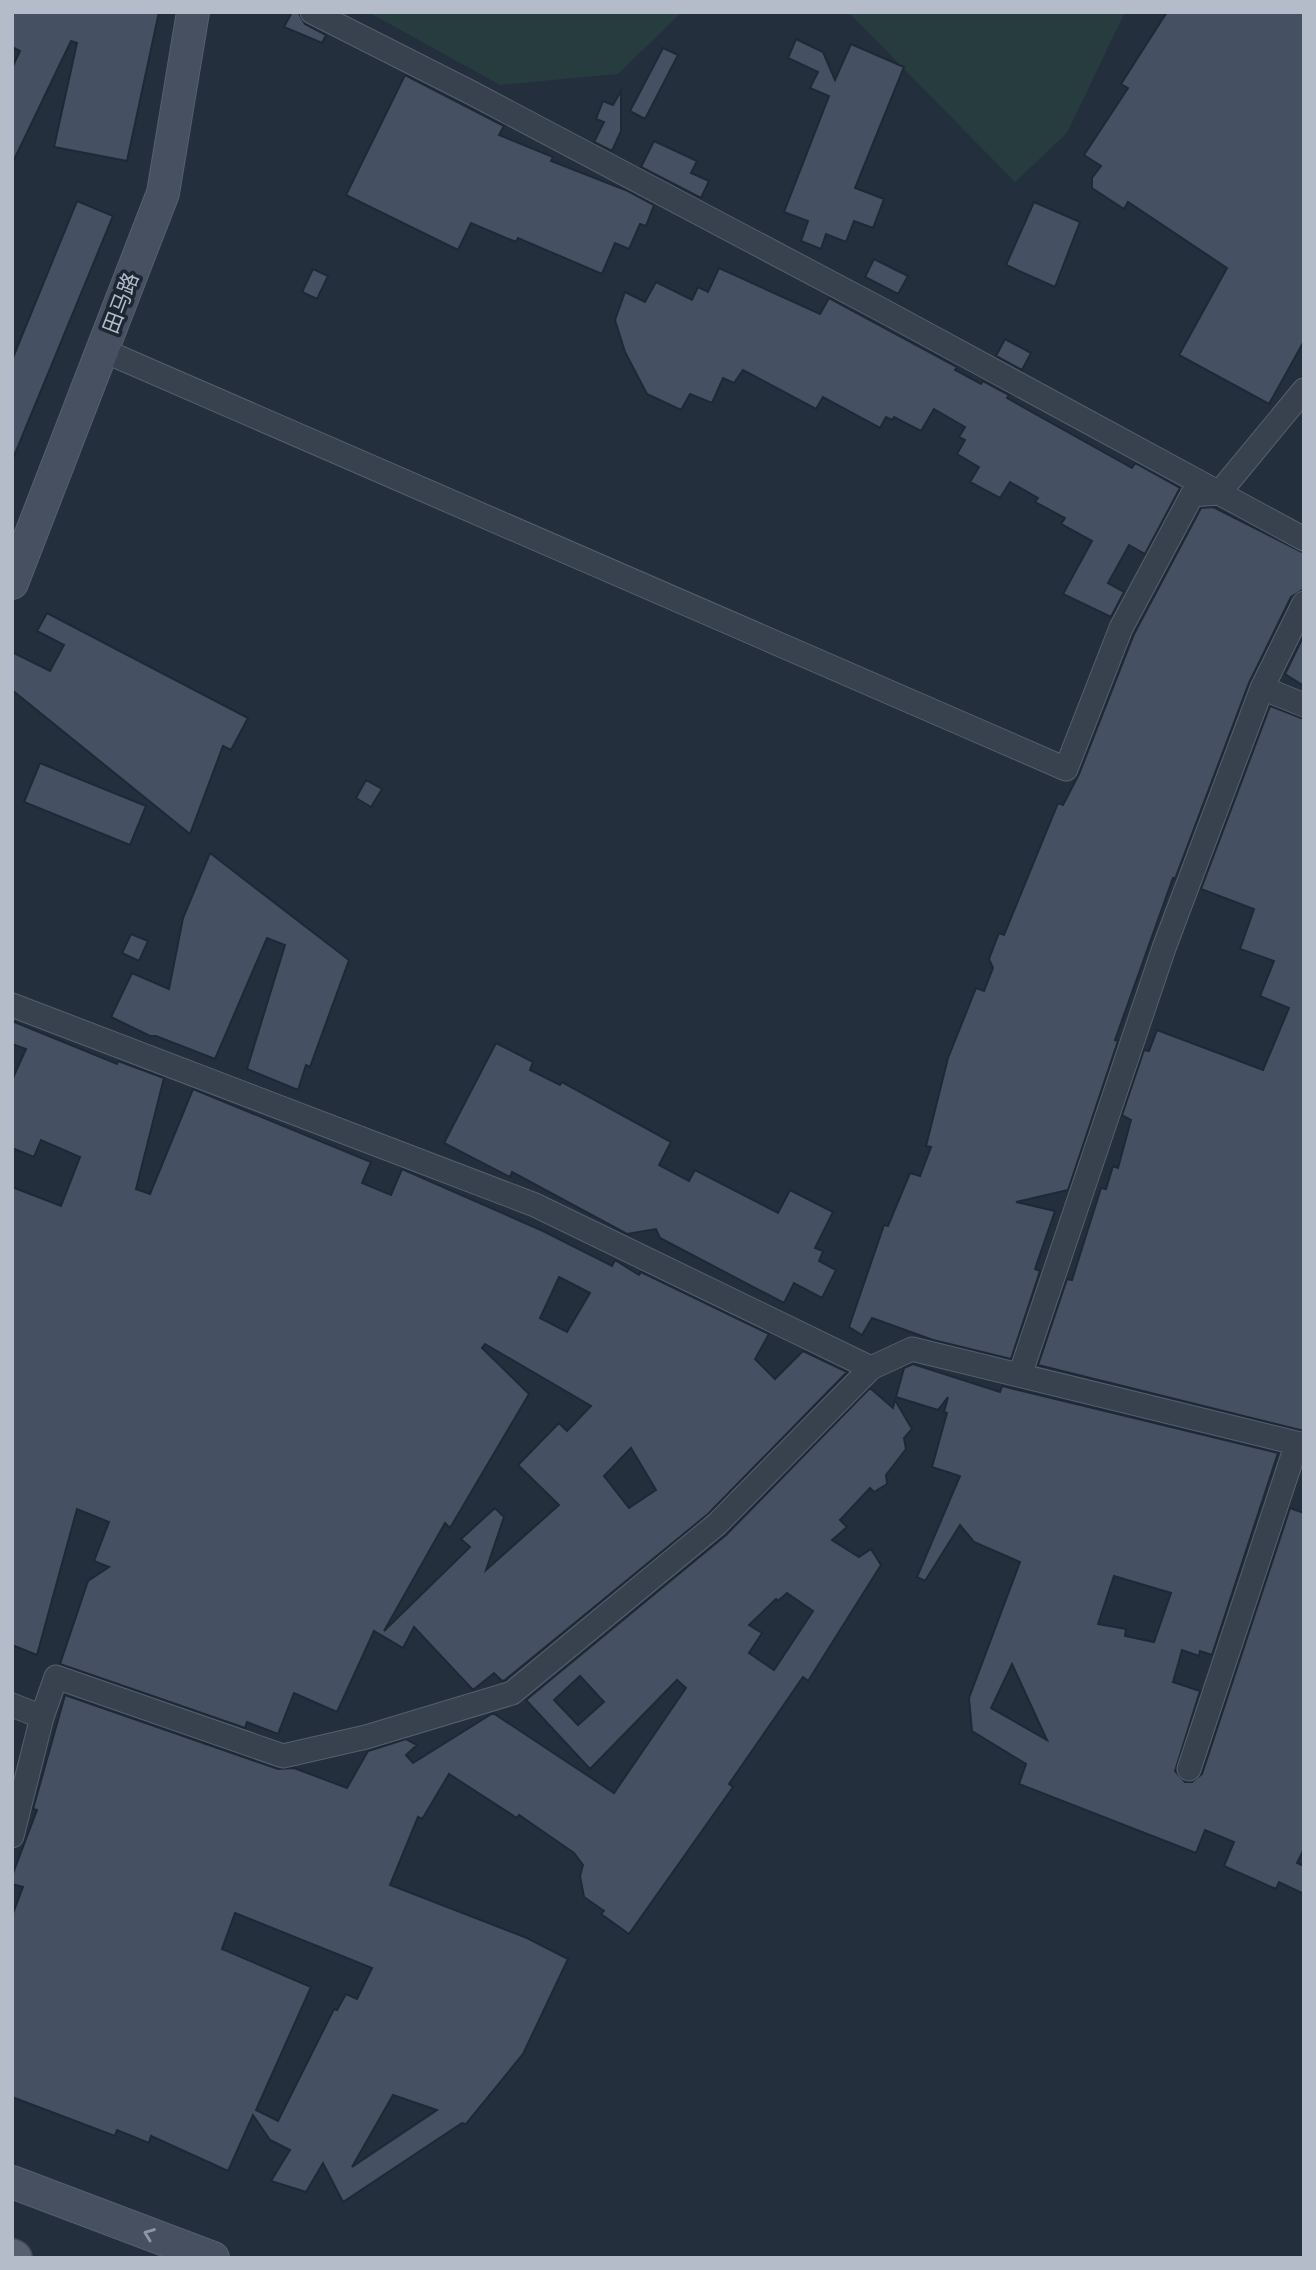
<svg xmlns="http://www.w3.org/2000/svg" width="1316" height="2270" viewBox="0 0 1316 2270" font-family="Signika,'Noto Sans SC',sans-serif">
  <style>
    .green { fill: #263c3f }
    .building { fill: #455162; stroke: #1f2835; stroke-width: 2; fill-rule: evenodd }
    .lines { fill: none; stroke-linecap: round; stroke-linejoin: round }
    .street-casing { stroke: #565f6c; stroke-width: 25 }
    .secondary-casing { stroke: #565f6c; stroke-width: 34 }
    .primary-casing { stroke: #414a57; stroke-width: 38 }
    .street { stroke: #38414e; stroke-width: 23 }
    .secondary { stroke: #465061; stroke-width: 32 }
    .primary { stroke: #56606e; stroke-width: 35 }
    .oneway { stroke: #8e96a5 }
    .labels { text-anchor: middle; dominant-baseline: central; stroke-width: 7; stroke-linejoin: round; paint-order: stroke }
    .street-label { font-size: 21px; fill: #b4bcc9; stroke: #1d2633 }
  </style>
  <rect width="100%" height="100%" fill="#242f3e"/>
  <path class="green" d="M 368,12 L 682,12 L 618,74 L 500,85 Z
    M 839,12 L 1125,12 L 1067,133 L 1015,182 L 851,15 Z"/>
  <path class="building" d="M 12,12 L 159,12 L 127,161 L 54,147 L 77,43 L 71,41 L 12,164 L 12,68 L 20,51 L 12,47 Z
    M 292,12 L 298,12 L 305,24 L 326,35 L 322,43 L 284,27 Z
    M 1167,12 L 1304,12 L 1304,341 L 1269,404 L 1179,355 L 1227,268 L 1128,202 L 1124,209 L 1092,188 L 1092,178 L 1101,166 L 1084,155 L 1128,88 L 1121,84 Z
    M 796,39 L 823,52 L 835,80 L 851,44 L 904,67 L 855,188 L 884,199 L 873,228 L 854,221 L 846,242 L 826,234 L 821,249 L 801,241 L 808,221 L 784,212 L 829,96 L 810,88 L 818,72 L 788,58 Z
    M 663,48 L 678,55 L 645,119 L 630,111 Z
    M 405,75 L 504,126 L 499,135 L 553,157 L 551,161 L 628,191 L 654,205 L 646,226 L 640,224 L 629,249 L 615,243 L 602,274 L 518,238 L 516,242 L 471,223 L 458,250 L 346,195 Z
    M 621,91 L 621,131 L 612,151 L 594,142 L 604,122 L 596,119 L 603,101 L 613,105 Z
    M 654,141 L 697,161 L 691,173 L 709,181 L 701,198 L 641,167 Z
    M 77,201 L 113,216 L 12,461 L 12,360 Z
    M 1034,202 L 1080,222 L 1055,287 L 1006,265 Z
    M 874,259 L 908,276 L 898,294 L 865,277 Z
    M 719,268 L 820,314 L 829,298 L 957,367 L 955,370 L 981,384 L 983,381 L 1009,395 L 1007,398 L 1132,468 L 1135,463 L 1180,488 L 1145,554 L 1129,545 L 1108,583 L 1124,592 L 1111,617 L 1063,594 L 1092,541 L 1061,524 L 1065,518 L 1035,502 L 1038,498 L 1010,482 L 1000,498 L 970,482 L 979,467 L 957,454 L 965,440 L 959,437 L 965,427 L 934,409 L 921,431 L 894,417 L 892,420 L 886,417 L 880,428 L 823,397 L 816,409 L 743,370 L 734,383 L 723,378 L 712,403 L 690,394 L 681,410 L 647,394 L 625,352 L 615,320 L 625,292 L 645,302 L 656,282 L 692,300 L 698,287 L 708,292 Z
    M 313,269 L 328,276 L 317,299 L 302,292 Z
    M 1005,339 L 1031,353 L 1022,370 L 996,356 Z
    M 1213,507 L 1304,553 L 1304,589 L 1291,597 L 1249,683 L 1175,879 L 1173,878 L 1115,1040 L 1118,1041 L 1068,1190 L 1016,1202 L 1055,1211 L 1035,1269 L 1040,1271 L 1011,1359 L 933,1340 L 872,1318 L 862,1335 L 849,1327 L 884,1225 L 888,1226 L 910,1173 L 920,1176 L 931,1147 L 926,1146 L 948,1058 L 976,988 L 984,991 L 993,968 L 989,959 L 999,933 L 1004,935 L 1058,803 L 1063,805 L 1079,774 L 1134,634 L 1201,508 Z
    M 47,613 L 248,718 L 231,750 L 223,746 L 190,834 L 12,690 L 12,652 L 50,671 L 64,645 L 37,631 Z
    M 1304,635 L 1304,686 L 1285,674 Z
    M 1270,706 L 1304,719 L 1304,1431 L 1038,1365 L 1067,1279 L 1072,1280 L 1101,1188 L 1106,1189 L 1113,1166 L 1118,1168 L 1131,1120 L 1122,1115 L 1144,1050 L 1149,1051 L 1157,1030 L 1263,1070 L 1289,1008 L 1260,996 L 1274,961 L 1240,949 L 1254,909 L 1201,889 Z
    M 40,763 L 146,806 L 130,845 L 24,802 Z
    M 366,780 L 382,789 L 371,807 L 356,798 Z
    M 210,853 L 349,960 L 310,1067 L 306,1065 L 298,1090 L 247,1069 L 285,945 L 267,938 L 215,1059 L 156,1036 L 150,1036 L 111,1017 L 132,973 L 169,989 L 183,918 Z
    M 131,934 L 148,941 L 139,961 L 122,953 Z
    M 12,1021 L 117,1064 L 118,1061 L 164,1078 L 136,1189 L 150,1194 L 193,1089 L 371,1162 L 362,1183 L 391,1195 L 402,1169 L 543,1231 L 612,1266 L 615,1260 L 639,1275 L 641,1272 L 769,1334 L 755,1359 L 775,1379 L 803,1351 L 847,1372 L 708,1514 L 505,1680 L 502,1681 L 494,1673 L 473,1690 L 414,1627 L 403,1648 L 374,1631 L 337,1712 L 294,1693 L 278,1734 L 247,1722 L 245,1728 L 60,1664 L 88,1581 L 109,1567 L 94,1561 L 109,1522 L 77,1509 L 37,1655 L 12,1645 L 12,1187 L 61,1206 L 80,1157 L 41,1140 L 34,1157 L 12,1148 L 12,1080 L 26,1049 L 12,1044 ZM 559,1277 L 590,1293 L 567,1332 L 540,1318 ZM 485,1344 L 591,1406 L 567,1431 L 559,1423 L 518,1465 L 559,1505 L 486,1570 L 504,1517 L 495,1508 L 461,1539 L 470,1547 L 384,1631 L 445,1523 L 450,1528 L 529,1394 L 482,1348 ZM 631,1448 L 656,1490 L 629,1508 L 604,1476 Z
    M 496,1043 L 533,1062 L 530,1070 L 560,1085 L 562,1082 L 671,1142 L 659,1165 L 689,1181 L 695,1170 L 778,1213 L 790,1190 L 833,1212 L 815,1248 L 823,1251 L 819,1261 L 836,1270 L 822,1298 L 794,1283 L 784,1303 L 660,1238 L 656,1229 L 627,1234 L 512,1172 L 510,1177 L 444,1143 Z
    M 913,1364 L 1000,1392 L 1002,1386 L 1278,1453 L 1212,1655 L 1200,1651 L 1199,1656 L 1182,1650 L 1173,1682 L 1200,1691 L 1175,1771 L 1185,1782 L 1192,1782 L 1202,1774 L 1290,1508 L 1304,1513 L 1304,1849 L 1297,1863 L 1304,1866 L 1304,1894 L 1279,1882 L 1276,1889 L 1224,1866 L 1234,1842 L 1205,1830 L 1196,1853 L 1019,1784 L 1026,1764 L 972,1731 L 969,1698 L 1020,1562 L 974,1542 L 960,1525 L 925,1581 L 917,1577 L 960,1476 L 932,1467 L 947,1413 L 944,1412 L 948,1397 L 938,1410 L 896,1397 L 904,1368 ZM 1114,1576 L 1171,1593 L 1154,1642 L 1125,1636 L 1126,1629 L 1098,1624 ZM 1012,1664 L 1047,1740 L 991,1708 Z
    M 870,1388 L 893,1408 L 895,1400 L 912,1429 L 904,1438 L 906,1449 L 886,1475 L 887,1484 L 874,1492 L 870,1488 L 840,1520 L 847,1527 L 832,1540 L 859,1557 L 871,1549 L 881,1565 L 808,1681 L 803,1677 L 774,1719 L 729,1784 L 733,1787 L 629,1934 L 601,1914 L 604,1911 L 584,1897 L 580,1876 L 583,1865 L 574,1853 L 519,1815 L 517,1818 L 449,1774 L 424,1816 L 422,1819 L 418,1817 L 390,1885 L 527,1938 L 568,1959 L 523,2054 L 466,2124 L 462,2123 L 343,2202 L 323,2163 L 306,2192 L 271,2181 L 290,2150 L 270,2140 L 253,2115 L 228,2171 L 151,2136 L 149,2143 L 117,2130 L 115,2136 L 12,2097 L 12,1916 L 23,1887 L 12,1884 L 12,1876 L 37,1810 L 33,1809 L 65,1695 L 278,1769 L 294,1768 L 347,1788 L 368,1751 L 406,1739 L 417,1745 L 406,1755 L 413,1763 L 493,1713 L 614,1793 L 686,1688 L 677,1680 L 590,1769 L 526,1700 L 726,1535 ZM 787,1593 L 813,1611 L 774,1670 L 749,1653 L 762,1633 L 749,1625 L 776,1599 L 778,1601 ZM 580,1676 L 604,1702 L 578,1725 L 554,1700 ZM 235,1913 L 372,1968 L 357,1999 L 346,1994 L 337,2010 L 334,2009 L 278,2121 L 256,2110 L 311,1987 L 222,1949 ZM 393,2095 L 437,2110 L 352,2167 Z"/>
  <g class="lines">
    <defs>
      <path id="street" d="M 312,12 L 470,92 L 882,310 L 1304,539
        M 102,350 L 1066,769 L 1121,628 L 1192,495 L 1219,493 L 1304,390
        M 1262,688 L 1304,705
        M 12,1005 L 535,1205 L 871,1368
        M 1020,1375 L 1164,948 L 1262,688 L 1304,603
        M 12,1705 L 42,1717 L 12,1836
        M 42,1717 L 56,1677 L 283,1756 L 366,1737 L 512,1693 L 717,1524 L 871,1368 L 912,1349 L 1304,1445
        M 1189,1769 L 1297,1443"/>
      <path id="secondary" d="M 12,583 L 163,193 L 193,12
        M 12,2182 L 213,2258"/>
      <path id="primary" d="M 12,2257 L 14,2258"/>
    </defs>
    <use href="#street" class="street-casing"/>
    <use href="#secondary" class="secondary-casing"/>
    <use href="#primary" class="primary-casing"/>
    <use href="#street" class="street"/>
    <use href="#secondary" class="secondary"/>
    <use href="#primary" class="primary"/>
  </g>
  <defs><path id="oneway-chevron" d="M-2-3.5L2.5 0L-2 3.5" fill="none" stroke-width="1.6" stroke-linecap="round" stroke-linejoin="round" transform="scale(1.75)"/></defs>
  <use class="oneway" href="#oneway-chevron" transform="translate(149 2234) rotate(-159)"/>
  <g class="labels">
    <g class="street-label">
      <text transform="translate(121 303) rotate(-69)">田马路</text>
    </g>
  </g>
  <rect width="1316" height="2270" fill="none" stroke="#b4bcc9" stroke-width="28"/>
</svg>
